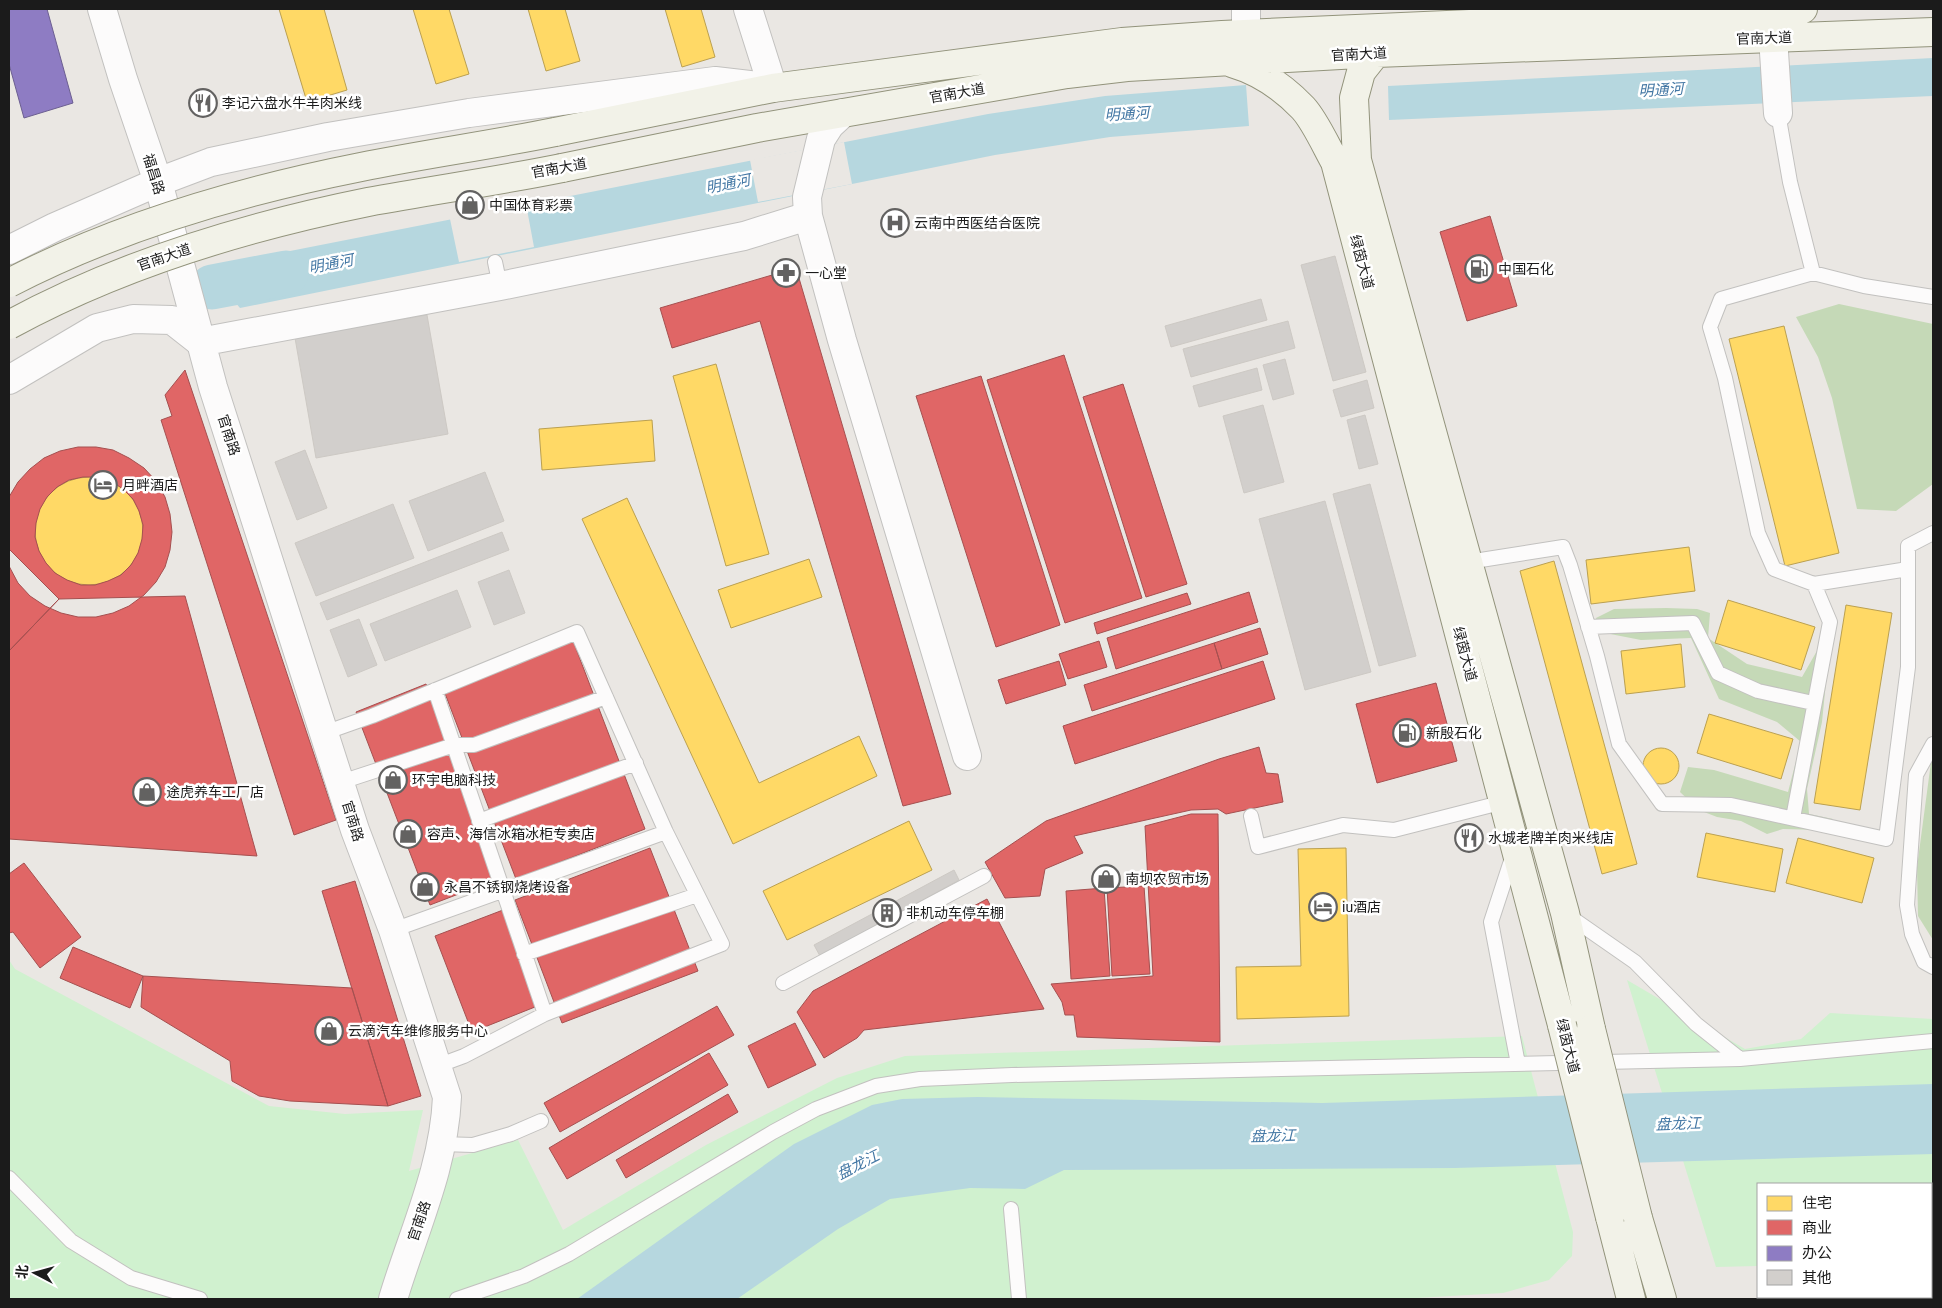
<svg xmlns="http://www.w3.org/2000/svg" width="1942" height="1308" viewBox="0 0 1942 1308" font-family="Roboto,'Noto Sans SC',sans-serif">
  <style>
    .forest { fill: #c5d9b7 }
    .park { fill: #d0f1cf }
    .water { fill: #b6d7df }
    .pier { fill: #eae7e3 }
    .homes { fill: #ffd966; stroke: #bba050 }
    .shops { fill: #e06666; stroke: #a55050; fill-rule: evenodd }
    .offices { fill: #8e7cc3; stroke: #6c5f91 }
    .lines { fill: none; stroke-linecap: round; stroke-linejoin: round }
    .river { stroke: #b6d7df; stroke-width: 45 }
    .building { fill: #d2cfcc; stroke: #cdc9c4 }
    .service-casing { stroke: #c2c1bf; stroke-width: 16 }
    .minor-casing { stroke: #c2c1bf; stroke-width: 30 }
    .tertiary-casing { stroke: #c2c1bf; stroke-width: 30 }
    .secondary-casing { stroke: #92937b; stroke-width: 30 }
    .service { stroke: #fcfbfb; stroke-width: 14 }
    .minor { stroke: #fcfbfb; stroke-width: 28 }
    .tertiary { stroke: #fcfbfb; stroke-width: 28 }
    .secondary { stroke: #f2f2e8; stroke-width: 28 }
    .secondary-bridge-casing { stroke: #92937b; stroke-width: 30; stroke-linecap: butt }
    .secondary-bridge { stroke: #f2f2e8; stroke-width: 28 }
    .labels { text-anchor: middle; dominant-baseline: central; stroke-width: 5; stroke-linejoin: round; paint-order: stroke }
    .street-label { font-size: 14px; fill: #1b1b1b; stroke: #fff }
    .poi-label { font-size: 14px; fill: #1b1b1b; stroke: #fff; text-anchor: start }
    .water-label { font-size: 15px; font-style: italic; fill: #4377a4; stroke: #fff }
  </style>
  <rect width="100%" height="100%" fill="#eae7e3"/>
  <path class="forest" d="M 1839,304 L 1933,324 L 1933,484 L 1896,511 L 1857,509 L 1832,398 L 1818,357 L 1796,317 Z
    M 1666,608 L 1697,609 L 1710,613 L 1708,638 L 1747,664 L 1802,677 L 1826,635 L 1830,642 L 1822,722 L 1807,789 L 1809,814 L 1833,819 L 1823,830 L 1783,829 L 1767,834 L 1741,821 L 1717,817 L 1699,810 L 1680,792 L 1688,767 L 1714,770 L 1788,792 L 1801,742 L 1777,722 L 1719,699 L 1691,638 L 1641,640 L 1600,632 L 1596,618 L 1614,609 Z
    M 1933,747 L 1933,940 L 1918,916 L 1917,867 Z"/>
  <path class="park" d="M 9,960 L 15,969 L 269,1106 L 345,1114 L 423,1110 L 409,1171 L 518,1140 L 563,1230 L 706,1145 L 837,1078 L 905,1056 L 1522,1036 L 1573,1232 L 1572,1256 L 1549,1280 L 1503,1293 L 1399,1299 L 9,1299 Z
    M 1627,980 L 1745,1049 L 1801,1039 L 1830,1013 L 1933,1019 L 1933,1264 L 1931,1264 L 1931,1184 L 1758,1184 L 1758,1266 L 1716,1267 Z"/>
  <path class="water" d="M 1933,58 L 1933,96 L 1389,120 L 1388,86 Z
    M 1246,85 L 1249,126 L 1110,137 L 995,155 L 240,308 C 226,292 220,284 229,263 L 988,114 L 1105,96 Z
    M 1933,1084 L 1933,1154 L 1454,1168 L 1064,1170 L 1025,1189 L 970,1188 L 890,1199 L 838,1229 L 737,1299 L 577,1299 L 794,1144 L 872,1105 L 902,1099 L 977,1097 L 1322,1103 Z"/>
  <path class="pier" d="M 844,142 L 852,184 L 758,202 L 750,160 Z
    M 526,204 L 534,247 L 459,262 L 450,219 Z"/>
  <path class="homes" d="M 279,9 L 324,9 L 347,90 L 307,102 Z
    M 413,9 L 449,9 L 469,74 L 436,84 Z
    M 528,9 L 565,9 L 580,61 L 546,71 Z
    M 665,9 L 701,9 L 715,57 L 682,67 Z
    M 1784,326 L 1839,553 L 1785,566 L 1729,339 Z
    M 716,364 L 769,554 L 726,566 L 673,376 Z
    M 652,420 L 655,461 L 542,470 L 539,429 Z
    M35 531a54 54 0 1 1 108 0a54 54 0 1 1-108 0Z
    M 627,498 L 759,783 L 859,736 L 877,776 L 733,844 L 582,519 Z
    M 1689,547 L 1695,591 L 1591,604 L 1586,560 Z
    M 809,559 L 822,597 L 731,628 L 718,590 Z
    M 1554,561 L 1637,864 L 1602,874 L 1520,571 Z
    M 1728,600 L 1815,627 L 1801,670 L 1715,643 Z
    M 1846,605 L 1892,613 L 1860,810 L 1814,803 Z
    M 1681,644 L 1685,687 L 1626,694 L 1621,651 Z
    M 1709,714 L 1793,739 L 1781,779 L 1697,753 Z
    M1643 766a18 18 0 1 1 36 0a18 18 0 1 1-36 0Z
    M 909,821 L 932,870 L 787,940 L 763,891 Z
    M 1706,833 L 1783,849 L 1775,892 L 1697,877 Z
    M 1798,838 L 1874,858 L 1862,903 L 1786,883 Z
    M 1346,848 L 1349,1016 L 1237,1019 L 1236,967 L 1301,966 L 1298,849 Z"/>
  <path class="shops" d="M 1490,216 L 1517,306 L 1467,321 L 1440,232 Z
    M 796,268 L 951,794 L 903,806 L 760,321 L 672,348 L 660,308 Z
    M 1064,355 L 1142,598 L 1065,623 L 987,380 Z
    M 185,370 L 336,820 L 294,835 L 161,420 L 172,416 L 165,395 Z
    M 981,376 L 1060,625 L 996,647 L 916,396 Z
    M 1123,384 L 1187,584 L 1146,597 L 1083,397 Z
    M 78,447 L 96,447 L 113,450 L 129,458 L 144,468 L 156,481 L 165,497 L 170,514 L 172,532 L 170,550 L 165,567 L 156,582 L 144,595 L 129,606 L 113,613 L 96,617 L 78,617 L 61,613 L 45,606 L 30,596 L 18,583 L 9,566 L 9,497 L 18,482 L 30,469 L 44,458 L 60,451 ZM 83,477 L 98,477 L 111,481 L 123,489 L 133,499 L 139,511 L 143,525 L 142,539 L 138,553 L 131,565 L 121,575 L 108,581 L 95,585 L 81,585 L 67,580 L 55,573 L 46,563 L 39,551 L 35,537 L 36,523 L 40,509 L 47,497 L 57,487 L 69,480 Z
    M 9,549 L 59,599 L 9,651 Z
    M 1249,592 L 1258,622 L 1116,669 L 1107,638 Z
    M 1187,593 L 1191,604 L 1097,634 L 1094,623 Z
    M 185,596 L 257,856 L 9,839 L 9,651 L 59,599 Z
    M 1260,628 L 1268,654 L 1222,669 L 1214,643 Z
    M 570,633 L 645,829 L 516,879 L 441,683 Z
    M 1099,641 L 1107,667 L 1068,679 L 1059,654 Z
    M 1214,643 L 1222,669 L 1092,711 L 1084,685 Z
    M 1059,661 L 1066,685 L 1006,704 L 998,680 Z
    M 1263,661 L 1275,699 L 1075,764 L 1063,726 Z
    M 1436,683 L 1457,761 L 1377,783 L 1356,704 Z
    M 426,684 L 500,878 L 430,905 L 356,712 Z
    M 1259,747 L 1266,773 L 1278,774 L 1283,802 L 1226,814 L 1218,809 L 1191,810 L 1074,836 L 1083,853 L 1045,869 L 1040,896 L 1005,898 L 985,862 L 1046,821 L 1219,759 Z
    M 1191,814 L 1218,814 L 1220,1042 L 1077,1037 L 1074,1015 L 1065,1015 L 1062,1002 L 1051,984 L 1153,976 L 1145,826 Z
    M 650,848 L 698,971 L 562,1023 L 515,900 Z
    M 24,863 L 81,937 L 40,968 L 13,932 L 9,933 L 9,874 Z
    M 355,881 L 421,1096 L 388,1106 L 322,891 Z
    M 1144,886 L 1150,974 L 1112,976 L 1107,888 Z
    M 1104,888 L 1110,976 L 1071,979 L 1066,891 Z
    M 987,899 L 1044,1009 L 864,1030 L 857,1038 L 824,1058 L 797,1012 L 813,991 Z
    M 503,910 L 540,1005 L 472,1032 L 435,936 Z
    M 73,947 L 143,976 L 130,1008 L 60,978 Z
    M 143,976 L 352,988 L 388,1106 L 290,1101 L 259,1096 L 232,1081 L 230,1061 L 141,1007 Z
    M 717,1006 L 734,1035 L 560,1132 L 544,1103 Z
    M 795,1023 L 816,1065 L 768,1088 L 748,1046 Z
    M 709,1053 L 728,1085 L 567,1179 L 549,1148 Z
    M 728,1094 L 738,1112 L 626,1178 L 616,1160 Z"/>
  <path class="offices" d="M 9,9 L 47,9 L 73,103 L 24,118 L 9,64 Z"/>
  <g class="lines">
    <path class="river" d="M 212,287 L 286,273"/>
  </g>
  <path class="building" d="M 1335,256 L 1366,372 L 1333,381 L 1301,265 Z
    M 1261,299 L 1267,320 L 1171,347 L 1165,326 Z
    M 427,315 L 448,434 L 316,458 L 295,338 Z
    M 1288,321 L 1295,348 L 1191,377 L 1183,349 Z
    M 1285,359 L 1294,394 L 1273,400 L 1263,365 Z
    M 1257,368 L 1262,390 L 1199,407 L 1193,386 Z
    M 1367,380 L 1374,408 L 1341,417 L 1333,390 Z
    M 1263,405 L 1284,482 L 1244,493 L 1223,416 Z
    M 1365,415 L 1378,464 L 1359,469 L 1347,420 Z
    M 305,450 L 327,508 L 297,520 L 275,462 Z
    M 485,472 L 504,521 L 428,551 L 409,501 Z
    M 1370,484 L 1416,656 L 1379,666 L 1333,494 Z
    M 1325,501 L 1371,672 L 1305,690 L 1259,519 Z
    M 393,504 L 414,558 L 316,596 L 295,543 Z
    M 502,532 L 509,550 L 327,620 L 320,603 Z
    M 509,570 L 525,613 L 494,625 L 478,582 Z
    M 457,590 L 471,627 L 385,661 L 370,624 Z
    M 359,619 L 377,665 L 348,677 L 330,630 Z
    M 954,870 L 959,880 L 820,956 L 814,945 Z"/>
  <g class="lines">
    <defs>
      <path id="service" d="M 1778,113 L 1790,182 L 1813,273 L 1864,286 L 1933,297
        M 495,262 L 500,286
        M 1813,273 L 1721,299 L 1710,327 L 1725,378 L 1758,533 L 1774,569 L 1814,584 L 1908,569
        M 1468,562 L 1563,547 L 1570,565 L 1597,656 L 1619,744 L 1662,804 L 1731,805 L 1886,839 L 1908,667 L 1908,546 L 1933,533
        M 1588,627 L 1693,623 L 1718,673 L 1758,691 L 1813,703
        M 435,690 L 545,1014
        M 324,733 L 372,716 L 577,632 L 666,832 L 722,944 L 545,1014 L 464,1056 L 437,1066
        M 1933,744 L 1916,775 L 1907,905 L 1912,934 L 1924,962 L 1933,967
        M 341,782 L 454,745 L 474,745 L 606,697
        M 1251,816 L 1258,847 L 1343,825 L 1394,830 L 1504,802
        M 1793,818 L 1830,622 L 1814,584
        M 479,821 L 636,763
        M 1513,855 L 1491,922 L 1518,1064
        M 1566,914 L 1635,962 L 1696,1024 L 1740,1059
        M 393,930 L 666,832
        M 524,954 L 697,895
        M 783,983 L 984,876
        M 441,1144 L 473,1145 L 511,1134 L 541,1121
        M 9,1178 L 71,1241 L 131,1278 L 200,1299
        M 1011,1209 L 1019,1299
        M 457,1299 L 524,1276 L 569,1254 L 773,1132 L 816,1109 L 876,1086 L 920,1079 L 1012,1075 L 1740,1059 L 1933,1041"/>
      <path id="minor" d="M 102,9 L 123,79 L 158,182 L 213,387 L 355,830 L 393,930 L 447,1097 C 444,1168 413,1232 393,1299
        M 748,9 L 773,88
        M 1246,34 L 1246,9
        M 1773,37 L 1778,113
        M 808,216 L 842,340 L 967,756
        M 200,342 L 500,286 L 744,236 L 808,216 L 807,197 L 821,139 L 830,125 L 843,113"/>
      <path id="tertiary" d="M 9,250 L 55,227 L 158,182 L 211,162 L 328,137 L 469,113 L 715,81 L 767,87
        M 9,380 L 97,328 L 133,319 L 172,320 L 200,342"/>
      <path id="secondary" d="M 1376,53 L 1361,72 L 1354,98 L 1357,160 L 1565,913 L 1591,1029
        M 1232,63 C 1259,71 1284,88 1303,108 C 1315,121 1326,146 1335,162 L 1562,1025
        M 555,132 L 773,88 L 1122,42 L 1222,35 L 1803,9
        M 562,168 L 757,128 L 1067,74 L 1127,67 L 1376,53 L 1933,32
        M 1610,1217 L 1631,1299
        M 1638,1218 L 1662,1299"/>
    </defs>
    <use href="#service" class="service-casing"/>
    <use href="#minor" class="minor-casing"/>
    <use href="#tertiary" class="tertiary-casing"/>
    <use href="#secondary" class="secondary-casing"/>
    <use href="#service" class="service"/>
    <use href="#minor" class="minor"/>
    <use href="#tertiary" class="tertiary"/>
    <use href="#secondary" class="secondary"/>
    <defs>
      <path id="secondary-bridge" d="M 9,283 C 119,226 240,191 361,167 C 425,154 491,145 555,132
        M 9,325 C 121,264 244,227 368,202 C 433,190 498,181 562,168
        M 1562,1025 L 1610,1217
        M 1591,1029 L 1638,1218"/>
    </defs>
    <use href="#secondary-bridge" class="secondary-bridge-casing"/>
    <use href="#secondary-bridge" class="secondary-bridge"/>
  </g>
  <defs>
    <symbol id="restaurant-ring" viewBox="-11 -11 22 22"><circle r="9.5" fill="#fff" stroke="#636261" stroke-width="1.5"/><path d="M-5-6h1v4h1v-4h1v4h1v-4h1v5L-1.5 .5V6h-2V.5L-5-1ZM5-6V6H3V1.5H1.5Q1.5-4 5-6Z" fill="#636261"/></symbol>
    <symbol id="shop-ring" viewBox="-11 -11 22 22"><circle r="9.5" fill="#fff" stroke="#636261" stroke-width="1.5"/><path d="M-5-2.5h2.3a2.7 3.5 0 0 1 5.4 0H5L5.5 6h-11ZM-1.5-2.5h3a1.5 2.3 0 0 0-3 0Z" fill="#636261"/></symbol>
    <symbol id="hospital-ring" viewBox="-11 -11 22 22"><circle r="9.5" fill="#fff" stroke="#636261" stroke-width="1.5"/><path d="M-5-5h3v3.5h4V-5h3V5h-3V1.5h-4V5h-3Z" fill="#636261"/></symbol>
    <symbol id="fuel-ring" viewBox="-11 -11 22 22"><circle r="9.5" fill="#fff" stroke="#636261" stroke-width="1.5"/><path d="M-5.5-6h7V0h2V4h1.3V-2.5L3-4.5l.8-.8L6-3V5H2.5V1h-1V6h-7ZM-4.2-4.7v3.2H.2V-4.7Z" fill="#636261"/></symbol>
    <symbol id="pharmacy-ring" viewBox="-11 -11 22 22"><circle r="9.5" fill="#fff" stroke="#636261" stroke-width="1.5"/><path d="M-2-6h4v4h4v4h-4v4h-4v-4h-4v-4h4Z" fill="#636261"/></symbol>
    <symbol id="hotel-ring" viewBox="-11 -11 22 22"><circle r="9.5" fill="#fff" stroke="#636261" stroke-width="1.5"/><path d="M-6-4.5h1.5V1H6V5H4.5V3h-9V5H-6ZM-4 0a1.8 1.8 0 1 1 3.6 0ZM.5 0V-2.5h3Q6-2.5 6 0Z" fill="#636261"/></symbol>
    <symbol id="building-ring" viewBox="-11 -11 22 22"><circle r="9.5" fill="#fff" stroke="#636261" stroke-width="1.5"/><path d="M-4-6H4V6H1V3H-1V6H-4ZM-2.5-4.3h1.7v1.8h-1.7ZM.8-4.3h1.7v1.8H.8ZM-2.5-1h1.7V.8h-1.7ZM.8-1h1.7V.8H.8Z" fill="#636261"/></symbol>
  </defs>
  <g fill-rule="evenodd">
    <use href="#restaurant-ring" x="187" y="87" width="32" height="32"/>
    <use href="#shop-ring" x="454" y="189" width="32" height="32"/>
    <use href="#hospital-ring" x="879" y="207" width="32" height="32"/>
    <use href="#fuel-ring" x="1463" y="253" width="32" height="32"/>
    <use href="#pharmacy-ring" x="770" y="257" width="32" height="32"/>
    <use href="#hotel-ring" x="87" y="469" width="32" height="32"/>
    <use href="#fuel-ring" x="1391" y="717" width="32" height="32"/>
    <use href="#shop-ring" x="377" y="764" width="32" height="32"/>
    <use href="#shop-ring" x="131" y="776" width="32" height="32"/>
    <use href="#shop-ring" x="392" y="818" width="32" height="32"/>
    <use href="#restaurant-ring" x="1453" y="822" width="32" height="32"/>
    <use href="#shop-ring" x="1090" y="863" width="32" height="32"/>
    <use href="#shop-ring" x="409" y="871" width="32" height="32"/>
    <use href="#hotel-ring" x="1307" y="891" width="32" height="32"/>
    <use href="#building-ring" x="871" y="897" width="32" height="32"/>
    <use href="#shop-ring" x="313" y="1015" width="32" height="32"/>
  </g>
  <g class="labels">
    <g class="street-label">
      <text transform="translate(1764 38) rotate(-2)">官南大道</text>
      <text transform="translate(1359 54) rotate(-3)">官南大道</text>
      <text transform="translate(957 93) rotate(-10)">官南大道</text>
      <text transform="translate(559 168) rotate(-10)">官南大道</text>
      <text transform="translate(154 174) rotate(73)">福昌路</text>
      <text transform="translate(164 257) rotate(-19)">官南大道</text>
      <text transform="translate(1362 262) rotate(75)">绿茵大道</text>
      <text transform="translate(229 435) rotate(72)">官南路</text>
      <text transform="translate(1465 654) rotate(75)">绿茵大道</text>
      <text transform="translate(353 821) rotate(73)">官南路</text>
      <text transform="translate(1568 1046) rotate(76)">绿茵大道</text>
      <text transform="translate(419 1221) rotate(-71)">官南路</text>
    </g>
    <g class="poi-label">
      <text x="222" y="103">李记六盘水牛羊肉米线</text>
      <text x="489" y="205">中国体育彩票</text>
      <text x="914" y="223">云南中西医结合医院</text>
      <text x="1498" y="269">中国石化</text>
      <text x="805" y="273">一心堂</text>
      <text x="122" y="485">月畔酒店</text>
      <text x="1426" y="733">新殷石化</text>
      <text x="412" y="780">环宇电脑科技</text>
      <text x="166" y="792">途虎养车工厂店</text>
      <text x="427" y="834">容声、海信冰箱冰柜专卖店</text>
      <text x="1488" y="838">水城老牌羊肉米线店</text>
      <text x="1125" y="879">南坝农贸市场</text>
      <text x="444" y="887">永昌不锈钢烧烤设备</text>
      <text x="1342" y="907">iu酒店</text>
      <text x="906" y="913">非机动车停车棚</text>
      <text x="348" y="1031">云滴汽车维修服务中心</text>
    </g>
    <g class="water-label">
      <text transform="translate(1661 90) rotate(-3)">明通河</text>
      <text transform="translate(1127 114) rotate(-4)">明通河</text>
      <text transform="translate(728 184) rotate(-11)">明通河</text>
      <text transform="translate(331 264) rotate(-11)">明通河</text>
      <text transform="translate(1678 1124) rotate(-2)">盘龙江</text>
      <text transform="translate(1273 1136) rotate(-1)">盘龙江</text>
      <text transform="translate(858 1165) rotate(-27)">盘龙江</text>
    </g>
  </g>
  <rect width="1942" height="1308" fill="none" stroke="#1b1b1b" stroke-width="20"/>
  <rect x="1757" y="1183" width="175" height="115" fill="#ffffff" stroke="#a4a4a4"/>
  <rect x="1767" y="1196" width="25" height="15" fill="#ffd966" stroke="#a4a4a4"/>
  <text x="1802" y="1208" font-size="15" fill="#1b1b1b">住宅</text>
  <rect x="1767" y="1220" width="25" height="15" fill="#e06666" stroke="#a4a4a4"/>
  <text x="1802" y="1233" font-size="15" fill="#1b1b1b">商业</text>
  <rect x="1767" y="1246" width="25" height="15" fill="#8e7cc3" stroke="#a4a4a4"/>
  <text x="1802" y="1258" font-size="15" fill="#1b1b1b">办公</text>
  <rect x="1767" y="1270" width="25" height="15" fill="#d2cfcc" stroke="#a4a4a4"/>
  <text x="1802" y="1283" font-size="15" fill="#1b1b1b">其他</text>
  <g transform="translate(35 1273) rotate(276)" stroke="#ffffff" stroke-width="4" paint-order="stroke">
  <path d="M0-4L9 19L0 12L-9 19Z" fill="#1b1b1b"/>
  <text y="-8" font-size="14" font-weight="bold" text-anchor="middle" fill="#1b1b1b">北</text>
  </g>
</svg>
